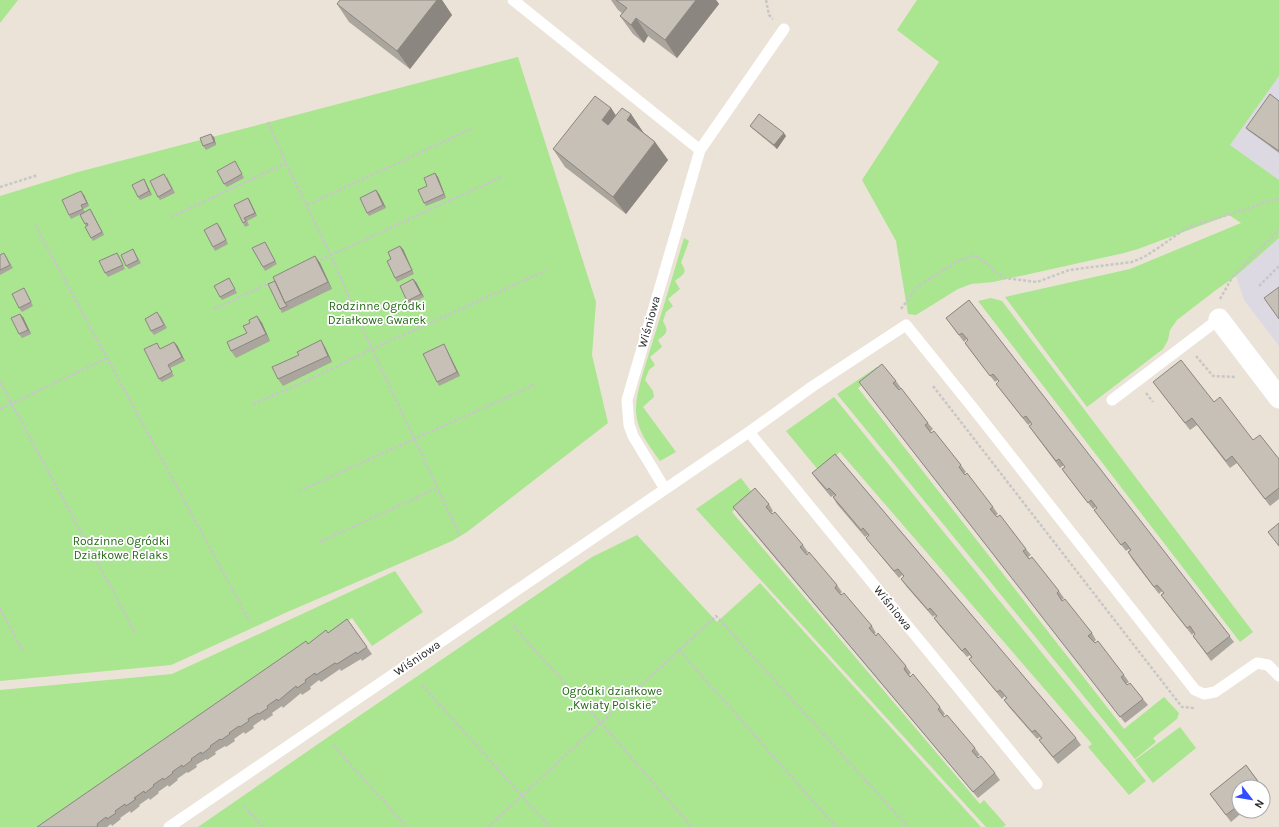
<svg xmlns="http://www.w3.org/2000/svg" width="1279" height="827" viewBox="0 0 1279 827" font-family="Karla,sans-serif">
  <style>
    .industrial { fill: #dcd9e2 }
    .green { fill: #a9e68f }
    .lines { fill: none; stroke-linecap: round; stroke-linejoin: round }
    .path { stroke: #c7c7c7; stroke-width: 2.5; stroke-dasharray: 3 2; stroke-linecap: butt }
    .lane { stroke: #fff; stroke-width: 11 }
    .street { stroke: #fff; stroke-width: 21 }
    .wall { fill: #aaa59d }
    .shaded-wall { fill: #8b8680 }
    .building { fill: #c6c0b7; stroke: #8b8680 }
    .labels { text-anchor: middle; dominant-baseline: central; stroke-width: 3.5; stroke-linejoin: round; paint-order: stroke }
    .park-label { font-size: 12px; fill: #226714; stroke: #fff }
    .street-label { font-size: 12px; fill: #272727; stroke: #fff }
  </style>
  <rect width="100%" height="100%" fill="#ebe3d7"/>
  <path class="industrial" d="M 1279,76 L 1279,180 L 1230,145 Z
    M 1279,238 L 1279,346 L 1244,300 L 1236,276 Z"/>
  <path class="green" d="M 0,0 L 18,0 L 0,23 Z
    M 917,0 L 1279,0 L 1279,76 L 1230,145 L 1279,180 L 1279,238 L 1236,276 L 1216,290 L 1177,320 L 1170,330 L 1168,340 L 1163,349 L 1087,407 L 1005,297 L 1130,269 L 1241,223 L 1229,215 L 1138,249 L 1124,253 L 993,282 L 971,284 L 958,289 L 916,315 L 908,314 L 896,241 L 862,180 L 939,62 L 897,30 Z
    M 518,57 L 596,302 L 592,355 L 608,423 L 467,532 L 452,541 L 285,613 L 180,661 L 171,665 L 0,681 L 0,196 L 78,172 Z
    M 684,238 L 689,241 L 681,263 C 689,273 682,275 675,281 L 680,289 L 668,299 L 673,306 L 666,312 L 663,321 C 669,332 667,333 658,340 L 662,347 L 650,357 L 655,365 L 649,370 L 645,380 L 653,391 L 654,397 L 643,407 L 676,452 L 660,461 C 650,447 637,431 636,412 C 635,395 645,367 650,350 C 662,312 673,275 684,238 Z
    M 991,298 L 1002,301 L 1253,632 L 1240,642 L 978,301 Z
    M 877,367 L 880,371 L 858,388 L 1124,729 L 1164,697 L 1179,713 L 1177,719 L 1153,738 L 1156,742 L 1135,759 L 837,394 Z
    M 834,397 L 1146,781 L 1129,795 L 1088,747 L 1092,744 L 840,452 L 819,471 L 786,431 Z
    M 741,478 L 753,494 L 732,512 L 980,804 L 984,800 L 1006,825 L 1003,827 L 986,827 L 696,509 Z
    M 637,535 L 717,622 L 760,583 L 981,827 L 198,827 L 318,744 L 592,557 Z
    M 395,571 L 423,612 L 372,646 L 352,618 L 37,827 L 0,827 L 0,690 L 172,674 Z
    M 1180,727 L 1196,748 L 1153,783 L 1135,760 Z"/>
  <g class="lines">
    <path class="path" d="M 766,0 L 769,15 L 773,19
      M 268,122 L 286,163 L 331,256 L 372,349 L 460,536
      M 0,187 L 38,175
      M 307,205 L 471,129
      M 171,217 L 286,163
      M 35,225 L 250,622
      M 316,262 L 501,177
      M 1259,286 L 1279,266
      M 1220,299 L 1233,276 L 1279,230
      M 214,309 L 270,283
      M 901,309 L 917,287 L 958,261 L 975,255 L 986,263 L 994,271 L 1005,278 L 1037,282 L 1069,270 L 1132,262 L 1144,257 L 1158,248 L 1188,227 L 1247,209 L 1268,201 L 1279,199
      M 1196,356 L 1213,376 L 1236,377
      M 0,382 L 136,634
      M 933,386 L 1182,707 L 1195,708
      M 1146,393 L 1153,402
      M 253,404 L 315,377 L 372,349 L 545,271
      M 0,409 L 107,358
      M 299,491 L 534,385
      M 320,542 L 437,488
      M 0,608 L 23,652
      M 513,626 L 601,723 L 692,827
      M 679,650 L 836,827
      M 422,685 L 550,827
      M 333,745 L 407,827
      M 244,806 L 263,827
      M 488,827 L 716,616 L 908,827"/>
    <path class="lane" d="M 513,0 L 700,150 L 627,400 L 629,425 L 633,436 L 665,489
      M 700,150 L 784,29
      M 1112,400 L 1219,319
      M 749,432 L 1037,784
      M 169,827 L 749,432 L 813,386 L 906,325 L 973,408 L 1195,690 L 1204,694 L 1215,692 L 1257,663 L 1268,665 L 1279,676"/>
    <path class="street" d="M 1219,319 L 1279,398"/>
  </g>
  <path class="wall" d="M 340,0 L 442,0 L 452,15 L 410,69 L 349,22 L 337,4 Z
    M 611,0 L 716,0 L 719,4 L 677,58 L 648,36 L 644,43 L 633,34 L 620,16 L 622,13 L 618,10 Z
    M 1279,101 L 1279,153 L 1249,131 L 1246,128 Z
    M 611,108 L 616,116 L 631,114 L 643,132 L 655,142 L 668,160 L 626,214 L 565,167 L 553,149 Z
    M 750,126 L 786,136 L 777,149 L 753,129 Z
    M 214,137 L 216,145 L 206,150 L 203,146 Z
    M 235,161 L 244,178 L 227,187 L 224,184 Z
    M 435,173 L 438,177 L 446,198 L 426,206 L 424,203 L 427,186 Z
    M 167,177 L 175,193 L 160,200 L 158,197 Z
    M 146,183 L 152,195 L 140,200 L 138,197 Z
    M 376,190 L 379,194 L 386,208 L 369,216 L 367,213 Z
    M 84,195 L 89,206 L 83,209 L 85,212 L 90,209 L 104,235 L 93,241 L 91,238 L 86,226 L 80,215 L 81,214 L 71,219 L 69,215 Z
    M 248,198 L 250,201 L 257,216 L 247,221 L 249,225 L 245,227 L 243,223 Z
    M 220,227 L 228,244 L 215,251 L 213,247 Z
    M 265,242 L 277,264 L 265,271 L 263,267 Z
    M 133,249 L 141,263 L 129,269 L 126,266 Z
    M 403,249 L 414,274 L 397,282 L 395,278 L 391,259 Z
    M 117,253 L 119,256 L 125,269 L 108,277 L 105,273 Z
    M 0,255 L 6,256 L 13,268 L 0,275 Z
    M 315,256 L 320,263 L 332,289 L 282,313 L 280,309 L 275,281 Z
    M 229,278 L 237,293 L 222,300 L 220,297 Z
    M 413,279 L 416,282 L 424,297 L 410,305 L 407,301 Z
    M 26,291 L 33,306 L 22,312 L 19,308 Z
    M 969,300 L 1234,642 L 1211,661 L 1193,636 L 1195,634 L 1194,633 L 1192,635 L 1166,602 L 1161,595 L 1163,593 L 1162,591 L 1159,594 L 1132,559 L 1128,552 L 1130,550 L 1129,549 L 1126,551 L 1094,510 L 1097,509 L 1096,507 L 1093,509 L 1067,476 L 1062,469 L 1065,467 L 1064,465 L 1060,468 L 1034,433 L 1029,426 L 1032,424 L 1031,423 L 1028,425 L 996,384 L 999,382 L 998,380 L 995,382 L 970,350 L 965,343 L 968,341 L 967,339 L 964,342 L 946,318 Z
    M 160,315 L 167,328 L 154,335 L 151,331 Z
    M 257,316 L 262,323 L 270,341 L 236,358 L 231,351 L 247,333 L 250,323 Z
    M 23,317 L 31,334 L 22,338 L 19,334 Z
    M 157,343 L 160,349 L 177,345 L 185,361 L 170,368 L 174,376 L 162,382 L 159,379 Z
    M 325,347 L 332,362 L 283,386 L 278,379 Z
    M 446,348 L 460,376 L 439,386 L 437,382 Z
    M 896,381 L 901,388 L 898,389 L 928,423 L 933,429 L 930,432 L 961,465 L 966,472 L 964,474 L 993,507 L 998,514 L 995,516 L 1026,549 L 1031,555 L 1028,557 L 1059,591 L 1064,598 L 1062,600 L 1092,633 L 1096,640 L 1094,642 L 1124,675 L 1129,682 L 1126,684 L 1143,699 L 1148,705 L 1125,723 L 859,382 Z
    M 1153,382 L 1214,402 L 1253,440 L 1279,459 L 1279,499 L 1270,506 L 1237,463 L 1230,468 L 1197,425 L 1190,430 Z
    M 835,454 L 1076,738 L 1081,745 L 1058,764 L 1044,747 L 1039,740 L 1041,739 L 1040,737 L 1037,739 L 1009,707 L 1004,700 L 1006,698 L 1005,696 L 1002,699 L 974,665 L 969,659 L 971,657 L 970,655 L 967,657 L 939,625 L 934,618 L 936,617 L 935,615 L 933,617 L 906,586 L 901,579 L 904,577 L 902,575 L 899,578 L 871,544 L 866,538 L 869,536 L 868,535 L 865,537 L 837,504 L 833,497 L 835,496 L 834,495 L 831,497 L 817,480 L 812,473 Z
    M 769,504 L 773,511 L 771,513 L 803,545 L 808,552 L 806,554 L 837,585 L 842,592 L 840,594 L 872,626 L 876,633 L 874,634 L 906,666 L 911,673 L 909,675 L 940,707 L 945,714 L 943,716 L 975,748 L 980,755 L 977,757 L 995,773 L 1000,780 L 978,798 L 738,514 L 733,507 Z
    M 347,619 L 372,654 L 362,661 L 361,659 L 341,671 L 340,669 L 321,682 L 319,680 L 310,687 L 311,689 L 302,695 L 301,693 L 283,708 L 282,706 L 272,713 L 273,715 L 264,721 L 263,719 L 253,726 L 254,728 L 245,734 L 244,732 L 234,739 L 235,741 L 226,747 L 225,746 L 215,752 L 216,754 L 207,760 L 206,759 L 196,765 L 197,767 L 188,773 L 187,772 L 177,779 L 178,780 L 169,787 L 168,785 L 158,792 L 159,793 L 150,800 L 149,798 L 139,805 L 140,806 L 131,813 L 130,811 L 120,818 L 121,819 L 112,826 L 111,824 L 107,827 L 37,827 L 308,644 L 328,633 Z
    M 1246,765 L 1263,787 L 1239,787 L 1239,811 L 1244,811 L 1231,822 L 1210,794 Z
    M 1263,788 L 1267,793 L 1263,797 Z"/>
  <path class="shaded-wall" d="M 437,0 L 442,0 L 452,15 L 410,69 L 397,51 Z
    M 696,0 L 716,0 L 719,4 L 677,58 L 665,40 Z
    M 636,18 L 648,36 L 644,43 L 631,25 Z
    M 611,108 L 623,126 L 614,138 L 602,120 Z
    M 631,114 L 643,132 L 639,137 L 627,120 Z
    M 784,133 L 786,136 L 777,149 L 774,145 Z
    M 211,134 L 214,137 L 216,145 L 214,142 Z
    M 655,142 L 668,160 L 626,214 L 613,197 Z
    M 435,173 L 438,177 L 446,198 L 444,194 Z
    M 144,179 L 152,195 L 149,191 Z
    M 376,190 L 379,194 L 386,208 L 383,205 Z
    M 81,191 L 84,195 L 89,206 L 87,203 Z
    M 248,198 L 250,201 L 257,216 L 255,213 Z
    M 90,209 L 92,212 L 104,235 L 102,232 Z
    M 217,223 L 220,227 L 228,244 L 226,240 Z
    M 400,246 L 403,249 L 414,274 Z
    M 315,256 L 320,263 L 332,289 L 328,282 Z
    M 413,279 L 416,282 L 424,297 L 421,294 Z
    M 20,314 L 23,317 L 31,334 L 28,330 Z
    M 257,316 L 262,323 L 270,341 L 266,334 Z
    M 321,340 L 325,347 L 332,362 L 328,356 Z
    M 174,342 L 177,345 L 185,361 L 182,357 Z
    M 444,344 L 460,376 L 457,372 Z"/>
  <path class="building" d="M 340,0 L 437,0 L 397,51 L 337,4 Z
    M 616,0 L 696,0 L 665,40 L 636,18 L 631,25 L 620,16 L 627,8 Z
    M 1270,94 L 1279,101 L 1279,151 L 1246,128 Z
    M 595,96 L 611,108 L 602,120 L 608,125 L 622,108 L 631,114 L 627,120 L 655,142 L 613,197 L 553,149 Z
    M 759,114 L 784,133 L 774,145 L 750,126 Z
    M 211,134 L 214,142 L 203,146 L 200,138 Z
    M 235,161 L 242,174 L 224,184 L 217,171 Z
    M 435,173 L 444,194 L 424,203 L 418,190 L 427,186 L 424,178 Z
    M 164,174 L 172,189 L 158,197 L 150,181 Z
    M 144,179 L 149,191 L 138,197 L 132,185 Z
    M 376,190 L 383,205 L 367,213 L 360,198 Z
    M 81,191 L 87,203 L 81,205 L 83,209 L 69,215 L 62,200 Z
    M 248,198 L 255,213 L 244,218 L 246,221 L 243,223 L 234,205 Z
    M 90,209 L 102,232 L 91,238 L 85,227 L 88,225 L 87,223 L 85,224 L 80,215 Z
    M 217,223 L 226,240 L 213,247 L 204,230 Z
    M 265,242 L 275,261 L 263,267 L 252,248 Z
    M 400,246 L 412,270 L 395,278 L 387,261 L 391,259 L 388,252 Z
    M 133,249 L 138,260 L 126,266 L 121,255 Z
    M 4,253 L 10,265 L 0,270 L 0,255 Z
    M 117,253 L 123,265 L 105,273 L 99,261 Z
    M 315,256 L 328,282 L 285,303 L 273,277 Z
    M 229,278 L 235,289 L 220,297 L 214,286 Z
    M 413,279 L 421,294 L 407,301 L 400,286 Z
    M 275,281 L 285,303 L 287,306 L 280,309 L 268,284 Z
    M 1279,287 L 1279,319 L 1264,298 Z
    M 24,288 L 31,302 L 19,308 L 12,294 Z
    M 969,300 L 1230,636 L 1207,654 L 1193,636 L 1195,634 L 1190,626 L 1187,628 L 1161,595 L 1164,593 L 1157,585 L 1154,587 L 1128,552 L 1131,550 L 1125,542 L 1121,545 L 1094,510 L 1097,508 L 1091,500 L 1088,503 L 1062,469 L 1065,467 L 1059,459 L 1056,461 L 1029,426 L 1032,424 L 1026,416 L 1023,418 L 996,384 L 999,381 L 993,374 L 990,376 L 965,343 L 968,340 L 962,333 L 959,335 L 946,318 Z
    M 157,312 L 164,325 L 151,331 L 145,319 Z
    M 20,314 L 28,330 L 19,334 L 11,318 Z
    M 257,316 L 266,334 L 231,351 L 227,342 L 247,333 L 243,326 L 250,323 L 249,320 Z
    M 321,340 L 328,356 L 278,379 L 272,367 L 299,355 L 297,352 Z
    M 174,342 L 182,357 L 168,365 L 172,372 L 159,379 L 144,349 L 157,343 L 160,349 Z
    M 444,344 L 457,372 L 437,382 L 423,354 Z
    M 1181,360 L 1214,402 L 1220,397 L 1253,440 L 1260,435 L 1279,459 L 1279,488 L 1265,499 L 1232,456 L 1226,461 L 1192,418 L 1185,423 L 1153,382 Z
    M 882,364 L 896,381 L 893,383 L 899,390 L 901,388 L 928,423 L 925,425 L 931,433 L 934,431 L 961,465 L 959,467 L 965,475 L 967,473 L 993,507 L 990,509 L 997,517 L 1000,515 L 1026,549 L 1023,551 L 1029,559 L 1032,557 L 1059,591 L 1057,593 L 1062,601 L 1065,599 L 1092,633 L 1088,636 L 1095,643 L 1098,641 L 1124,675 L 1121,677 L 1127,685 L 1130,683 L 1143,699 L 1120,717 L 859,382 Z
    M 835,454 L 1076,738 L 1053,757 L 1039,740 L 1042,738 L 1035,730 L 1032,732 L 1004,700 L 1007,698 L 1000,690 L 997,692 L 969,659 L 972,657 L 965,648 L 962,651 L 934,618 L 937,616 L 930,608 L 928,610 L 901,579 L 904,576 L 898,569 L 894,571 L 866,538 L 869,535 L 863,528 L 861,530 L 833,497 L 836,495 L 829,488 L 827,490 L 812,473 Z
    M 755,488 L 769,504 L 766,507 L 772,514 L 775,512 L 803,545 L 800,547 L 807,555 L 809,552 L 837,585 L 835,588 L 841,595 L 844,593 L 872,626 L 869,628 L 876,636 L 878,633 L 906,666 L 904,669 L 910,677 L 913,674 L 940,707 L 938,709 L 944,717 L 947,715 L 975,748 L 972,751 L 978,758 L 981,756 L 995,773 L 973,792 L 733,507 Z
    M 1279,523 L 1279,546 L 1268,532 Z
    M 347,619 L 367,647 L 357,654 L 356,652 L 337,664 L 335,663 L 316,675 L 315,673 L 305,680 L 306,682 L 297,688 L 296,686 L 278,701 L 277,699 L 267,706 L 268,708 L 259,714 L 258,713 L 248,719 L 249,721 L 240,727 L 239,726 L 229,733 L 230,734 L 221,740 L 220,739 L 210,746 L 211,747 L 202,754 L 201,752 L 191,759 L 192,760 L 183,767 L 182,765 L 172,772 L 173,773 L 164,780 L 163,778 L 153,785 L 154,786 L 145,793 L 144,791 L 134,798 L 136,799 L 126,806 L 125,804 L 115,811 L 116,813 L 107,819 L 106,817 L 97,824 L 98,826 L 96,827 L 37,827 L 306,641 L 308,644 L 326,630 L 328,633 Z
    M 1246,765 L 1262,787 L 1239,787 L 1239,805 L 1226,815 L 1210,794 Z"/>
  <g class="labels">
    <g class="park-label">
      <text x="377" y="306">Rodzinne Ogródki<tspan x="377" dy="14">Działkowe Gwarek</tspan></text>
      <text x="121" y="541">Rodzinne Ogródki<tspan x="121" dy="14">Działkowe Relaks</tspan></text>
      <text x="612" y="691">Ogródki działkowe<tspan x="612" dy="14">„Kwiaty Polskie”</tspan></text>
    </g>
    <g class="street-label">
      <text transform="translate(649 322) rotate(-74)">Wiśniowa</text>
      <text transform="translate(893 608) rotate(51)">Wiśniowa</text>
      <text transform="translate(417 658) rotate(-34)">Wiśniowa</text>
    </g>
  </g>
  <g transform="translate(1251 799) rotate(121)"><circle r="19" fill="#ffffff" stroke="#a9a9a9"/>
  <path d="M0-3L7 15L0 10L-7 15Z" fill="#304dff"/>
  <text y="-6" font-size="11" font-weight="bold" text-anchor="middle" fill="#272727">N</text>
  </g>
</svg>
